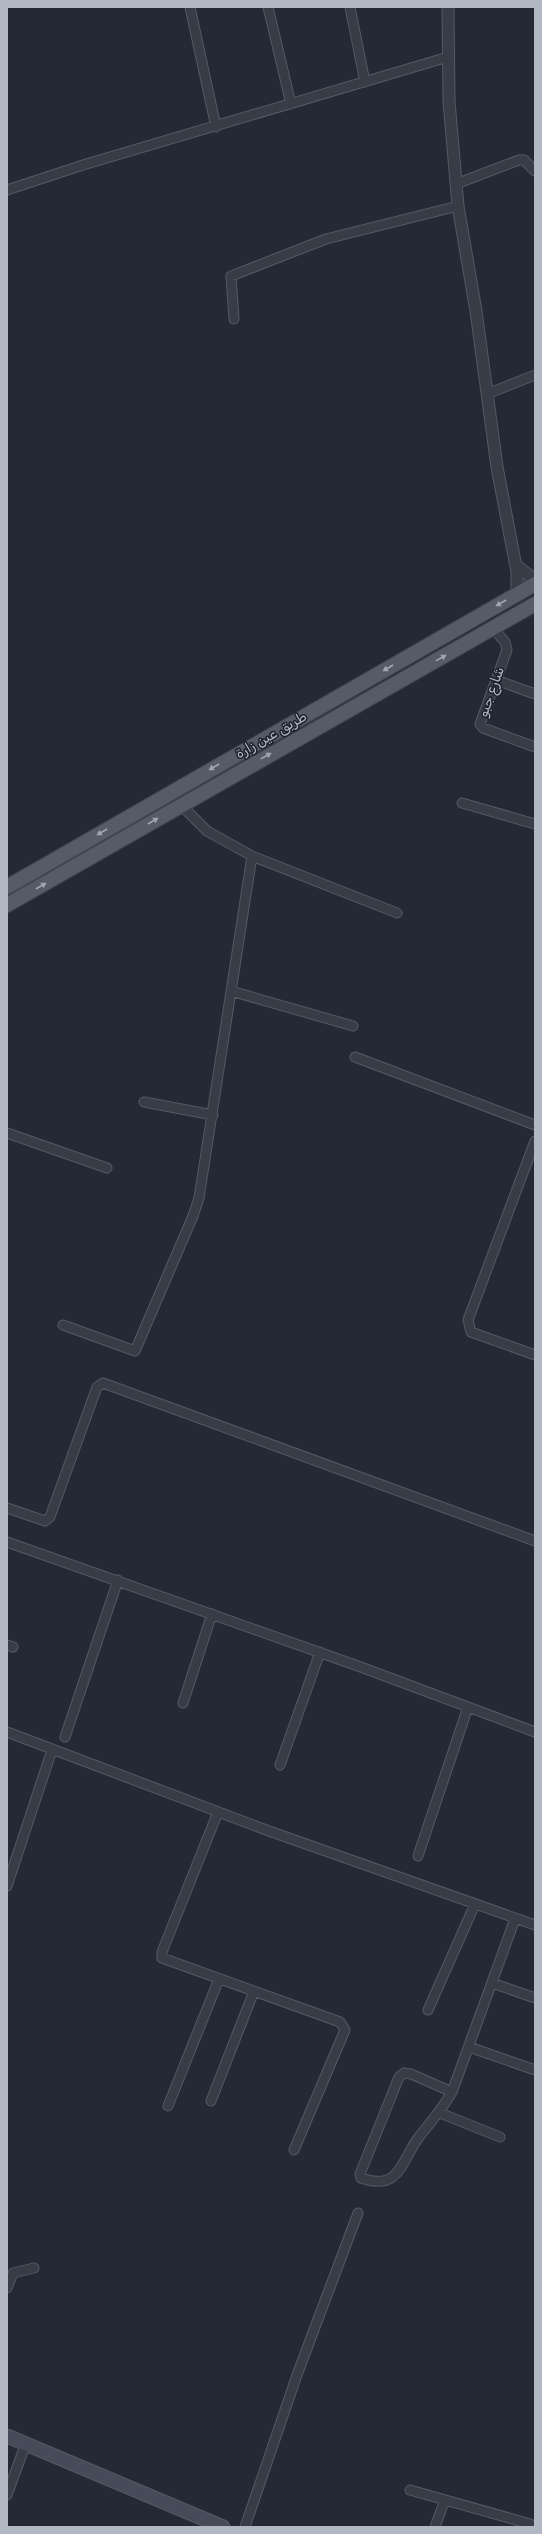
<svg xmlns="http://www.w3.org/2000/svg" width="542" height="2534" viewBox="0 0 542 2534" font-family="Rubik,'Noto Sans Arabic',sans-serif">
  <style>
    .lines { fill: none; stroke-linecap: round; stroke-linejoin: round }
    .minor-casing { stroke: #545a64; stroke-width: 11 }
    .tertiary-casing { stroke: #545a64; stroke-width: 13 }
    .secondary-casing { stroke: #545a64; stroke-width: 15 }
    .primary-casing { stroke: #404550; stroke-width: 16 }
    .minor { stroke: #373c47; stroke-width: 9 }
    .tertiary { stroke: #373c47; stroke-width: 11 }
    .secondary { stroke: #454b59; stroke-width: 13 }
    .primary { stroke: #555b67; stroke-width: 14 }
    .oneway { fill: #9fa5b1 }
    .labels { text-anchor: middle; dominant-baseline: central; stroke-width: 3; stroke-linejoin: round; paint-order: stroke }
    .street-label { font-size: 14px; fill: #b1b7c3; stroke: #1c212b }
  </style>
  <rect width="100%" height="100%" fill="#232a36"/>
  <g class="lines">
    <defs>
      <path id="minor" d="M 190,7 L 216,127
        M 268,7 L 291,104
        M 350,7 L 365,82
        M 456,184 L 519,160 L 524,160 L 535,171
        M 7,190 L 83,165 L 448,57
        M 234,319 L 231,276 L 326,239 L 458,206
        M 487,394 L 535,375
        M 493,628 L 505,642 L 507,650 L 480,724 L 483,728 L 535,747
        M 496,680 L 535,694
        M 462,803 L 535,824
        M 181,805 L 207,831 L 252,856 L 397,913
        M 231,991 L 353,1026
        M 355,1057 L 535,1125
        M 144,1102 L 213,1115
        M 7,1133 L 107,1168
        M 535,1141 L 468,1320 L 471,1332 L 535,1355
        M 63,1325 L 135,1351 L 193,1216 L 199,1198 L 252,856
        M 7,1508 L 45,1521 L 50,1517 L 97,1387 L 103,1383 L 535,1541
        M 7,1542 L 358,1666 L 535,1732
        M 7,1645 L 13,1647
        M 183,1703 L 212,1614
        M 7,1732 L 269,1831 L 535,1925
        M 65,1737 L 118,1580
        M 280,1765 L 320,1652
        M 218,1812 L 162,1952 L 162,1958 L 340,2022 L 345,2030 L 294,2150
        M 418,1856 L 468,1707
        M 7,1886 L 52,1750
        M 492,1983 L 535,1998
        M 428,2010 L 475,1904
        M 469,2047 L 535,2070
        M 452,2092 L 411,2074 L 404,2073 L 399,2077 L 360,2174 L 361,2178 C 401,2192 401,2160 419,2137 C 431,2122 442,2109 452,2092 L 515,1919
        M 211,2101 L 254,1991
        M 168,2106 L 219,1979
        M 440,2113 L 500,2137
        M 7,2288 L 13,2273 L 34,2268
        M 410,2490 L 530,2524
        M 7,2495 L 26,2443
        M 245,2527 L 297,2375 L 358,2213
        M 435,2527 L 444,2502"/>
      <path id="tertiary" d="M 448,7 L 449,101 L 458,206 L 476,311 L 497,467 L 517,572 L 517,594
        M 516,565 L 535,580"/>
      <path id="secondary" d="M 7,2436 L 223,2527"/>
      <path id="primary" d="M 7,887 L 535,584
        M 7,905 L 535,604"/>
    </defs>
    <use href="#minor" class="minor-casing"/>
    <use href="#tertiary" class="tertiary-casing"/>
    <use href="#secondary" class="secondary-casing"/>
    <use href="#primary" class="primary-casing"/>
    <use href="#minor" class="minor"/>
    <use href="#tertiary" class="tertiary"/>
    <use href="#secondary" class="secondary"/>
    <use href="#primary" class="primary"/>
  </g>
  <defs><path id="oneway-solid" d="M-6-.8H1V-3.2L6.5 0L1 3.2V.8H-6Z"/></defs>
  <g class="oneway">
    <use href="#oneway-solid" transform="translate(501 603) rotate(150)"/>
    <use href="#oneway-solid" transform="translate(441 658) rotate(-29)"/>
    <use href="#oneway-solid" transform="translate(388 668) rotate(150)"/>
    <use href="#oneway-solid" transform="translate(266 756) rotate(-29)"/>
    <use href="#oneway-solid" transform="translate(214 767) rotate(150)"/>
    <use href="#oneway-solid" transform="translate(153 821) rotate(-30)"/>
    <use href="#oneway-solid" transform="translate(102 832) rotate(150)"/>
    <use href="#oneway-solid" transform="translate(41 886) rotate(-30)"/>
  </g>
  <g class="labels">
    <g class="street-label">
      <text transform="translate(491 692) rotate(-70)">شارع جبو</text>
      <text transform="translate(271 735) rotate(-30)">طريق عين زارة</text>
    </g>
  </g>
  <rect width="542" height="2534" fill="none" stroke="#b1b7c3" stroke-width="16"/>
</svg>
